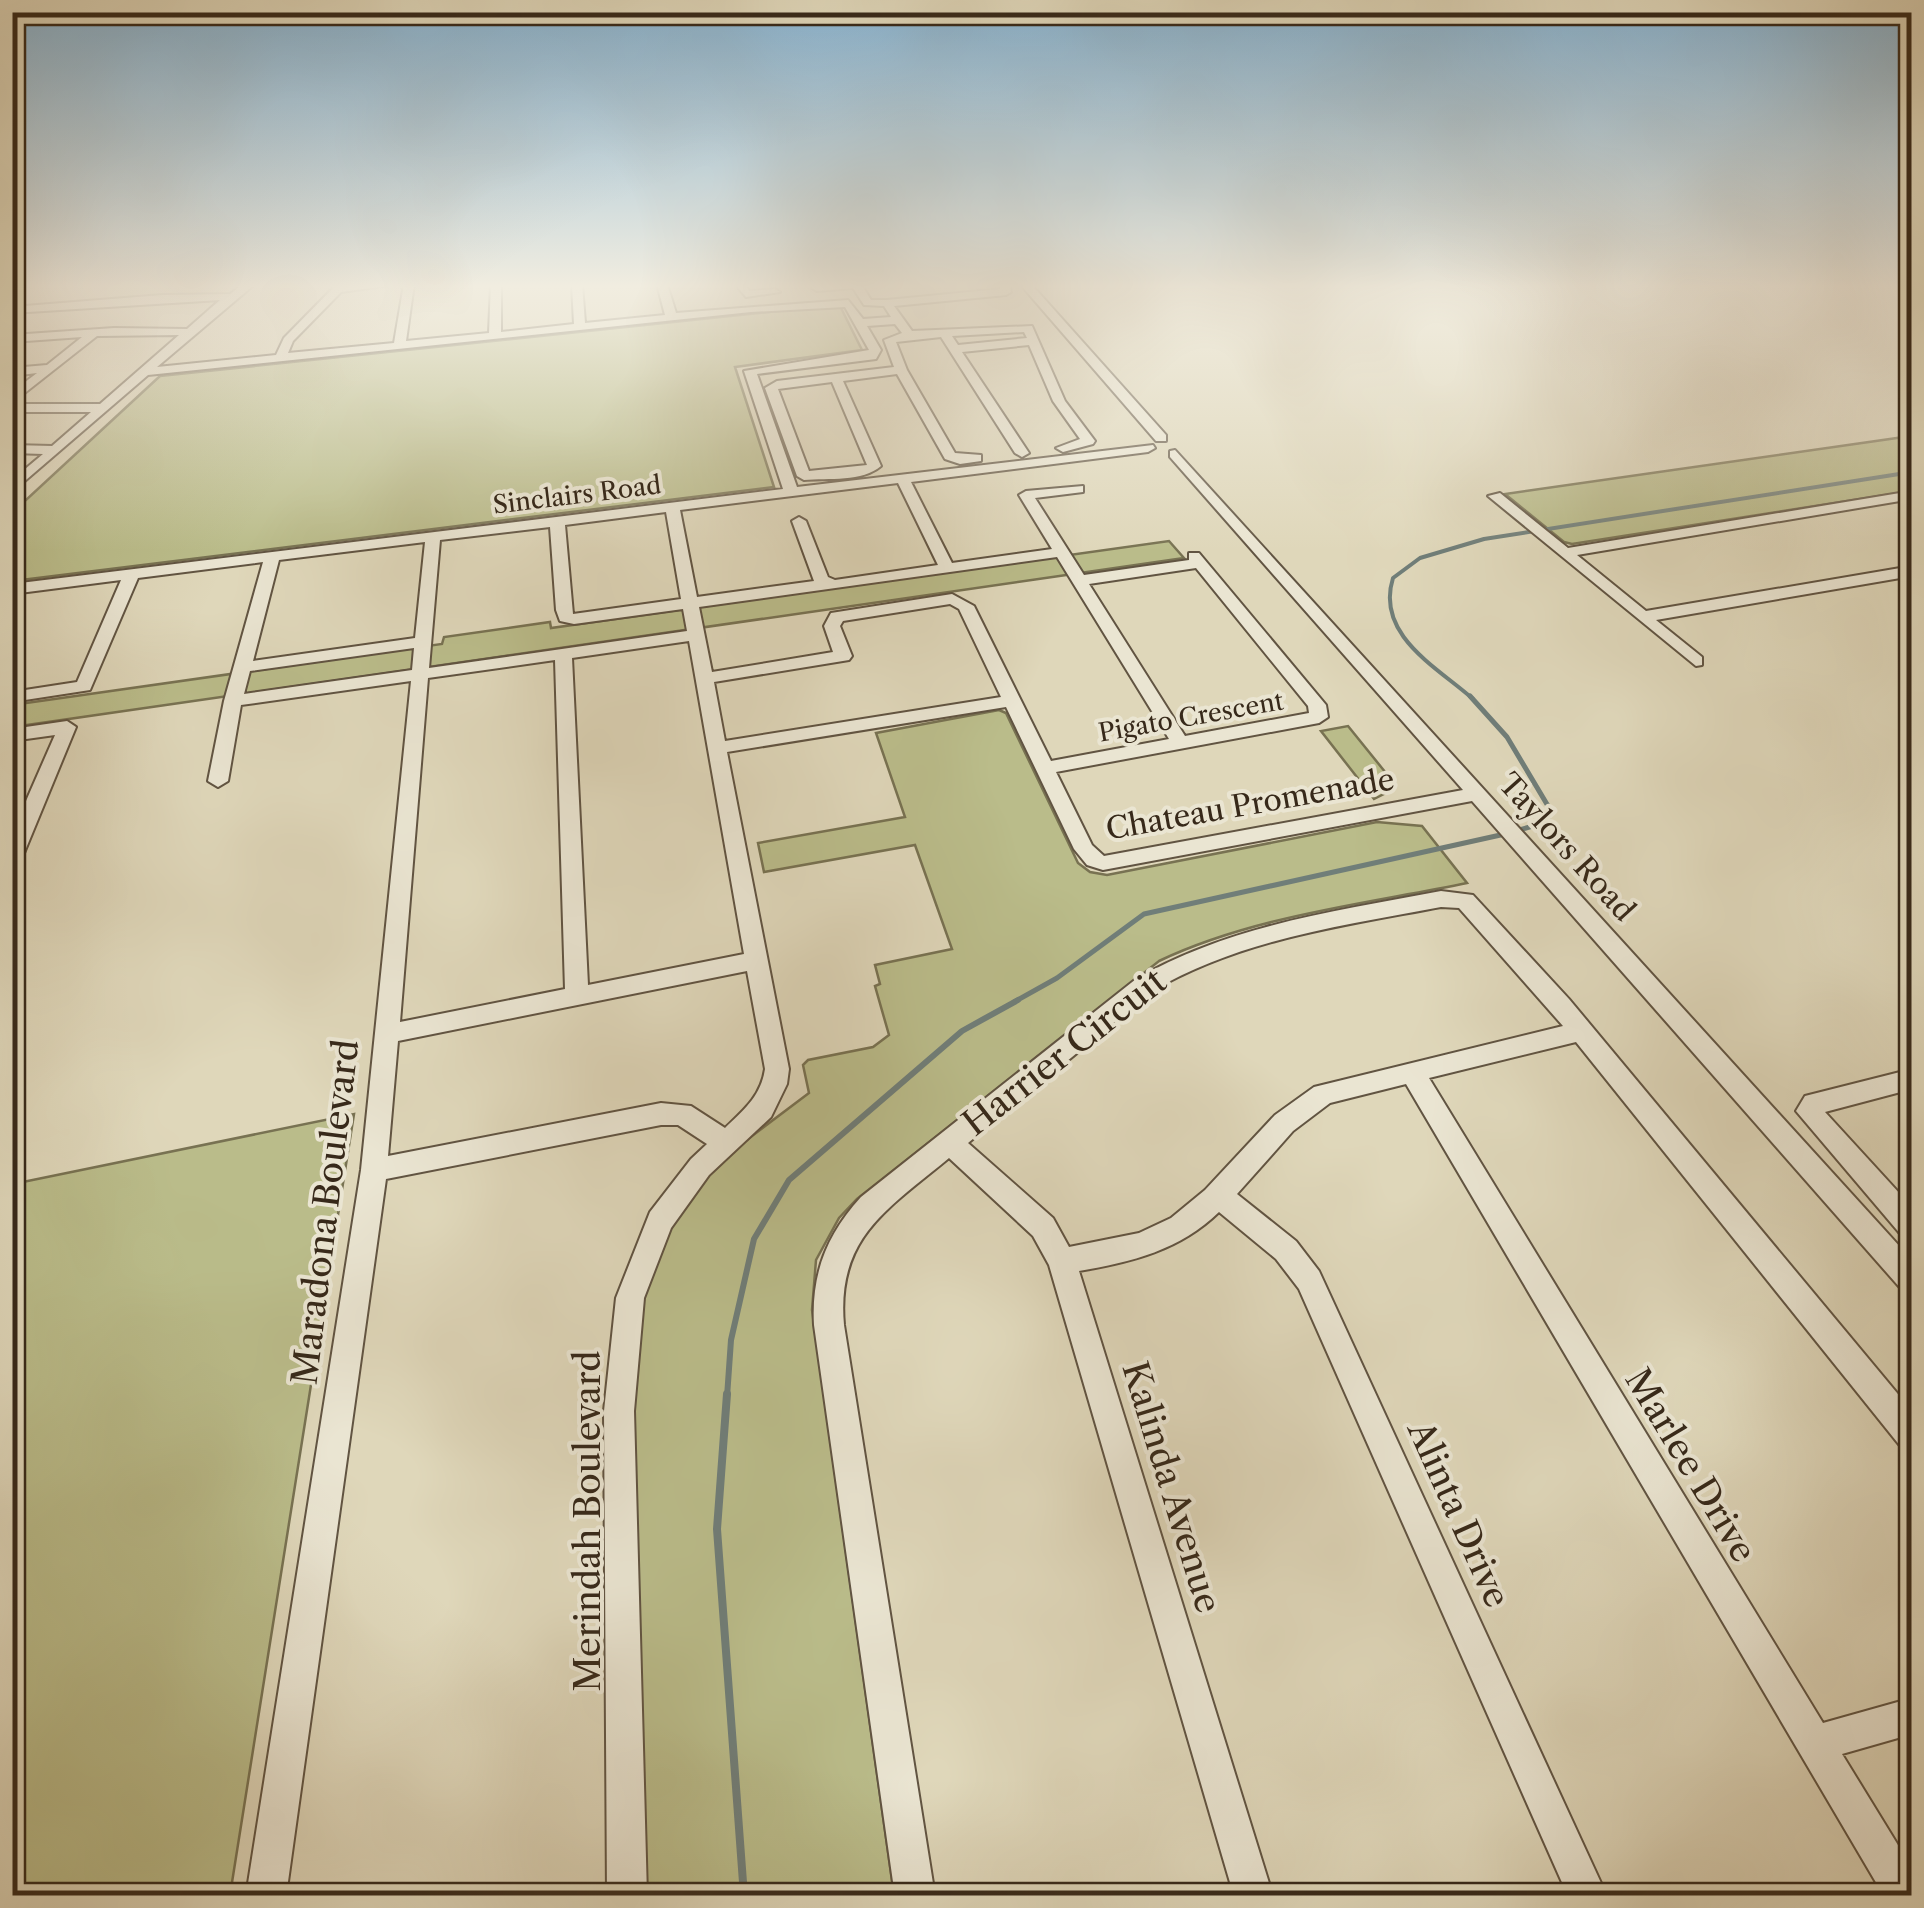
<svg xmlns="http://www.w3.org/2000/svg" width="1924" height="1908" viewBox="0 0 1924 1908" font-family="'Libre Caslon Text',serif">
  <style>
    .green { fill: #babc8a; stroke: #787252; stroke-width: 2.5 }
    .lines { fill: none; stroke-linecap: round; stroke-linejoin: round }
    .stream-far3 { stroke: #707e79; stroke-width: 4 }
    .stream-far2 { stroke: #707e79; stroke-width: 5 }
    .stream-far1 { stroke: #707e79; stroke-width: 6 }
    .stream { stroke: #707e79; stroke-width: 8 }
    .minor-casing { stroke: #615442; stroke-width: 4 }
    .minor { fill: #eae5d2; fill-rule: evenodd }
    .labels { text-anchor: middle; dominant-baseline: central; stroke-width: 8; stroke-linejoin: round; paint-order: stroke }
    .far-street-label { font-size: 25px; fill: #37291a; stroke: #eae5d2 }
    .street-label { font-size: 30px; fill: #37291a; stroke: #eae5d2 }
    .near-street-label { font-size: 35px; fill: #37291a; stroke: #eae5d2 }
  </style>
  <rect width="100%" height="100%" fill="#dfd7ba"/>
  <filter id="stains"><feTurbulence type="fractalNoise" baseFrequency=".002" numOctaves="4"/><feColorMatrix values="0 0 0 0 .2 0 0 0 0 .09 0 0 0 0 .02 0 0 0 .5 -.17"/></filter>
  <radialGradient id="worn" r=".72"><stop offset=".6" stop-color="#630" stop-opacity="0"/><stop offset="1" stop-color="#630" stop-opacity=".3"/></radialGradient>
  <path class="green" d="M 835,305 L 840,306 L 862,350 L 735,367 L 774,487 L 13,581 L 13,512 L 160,376 Z
    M 1911,436 L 1911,491 L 1572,544 L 1564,542 L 1505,494 Z
    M 1169,541 L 1184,558 L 13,727 L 12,705 L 442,644 L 444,637 L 550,622 L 551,628 Z
    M 999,710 L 1006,713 L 1078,863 L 1090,872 L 1107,875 L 1377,822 L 1422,826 L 1467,883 C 1365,904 1254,916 1159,961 L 857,1199 L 839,1218 L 816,1260 L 812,1310 L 894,1895 L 644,1896 L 629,1361 L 650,1263 L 690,1194 L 728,1154 L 809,1093 L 803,1065 L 808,1060 L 873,1047 L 889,1035 L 875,986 L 880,984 L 875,965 L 952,949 L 915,845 L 764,872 L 758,843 L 905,817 L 876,733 Z
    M 1348,726 L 1390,778 L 1394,789 L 1374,799 L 1321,731 Z
    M 354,1114 L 230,1895 L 13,1895 L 13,1184 Z"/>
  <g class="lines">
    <path class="stream-far3" d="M 1473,699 C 1437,667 1375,635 1393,578 L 1420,558 L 1484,539 L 1912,472"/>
    <path class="stream-far2" d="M 1470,696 L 1507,737 L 1551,811 L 1546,822 L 1516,831
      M 1014,1002 L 1057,978 L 1144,914 L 1505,834"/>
    <path class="stream-far1" d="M 727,1397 L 731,1340 L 754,1239 L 789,1180 L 962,1031 L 1018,1000"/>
    <path class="stream" d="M 727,1394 L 717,1529 L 744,1896"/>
    <defs>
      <path id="minor" d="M 12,284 L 40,284 L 12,289 Z
        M 243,284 L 255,284 L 157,367 L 276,355 L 284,338 L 337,284 L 398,284 L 341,292 L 293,341 L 288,353 L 394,343 L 404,284 L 414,284 L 406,341 L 489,333 L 491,284 L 501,284 L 501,332 L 574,324 L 572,284 L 582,284 L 585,323 L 665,315 L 657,284 L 667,284 L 676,313 L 848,300 L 863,319 L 891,317 L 884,306 L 864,305 L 853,288 L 817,291 L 812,288 L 823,284 L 867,284 L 863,287 L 871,300 L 887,300 L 1000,289 L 1000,284 L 1010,284 L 1011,292 L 1006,295 L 894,306 L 912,331 L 1032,326 L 1065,401 L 1095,441 L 1093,444 L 1063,452 L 1056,448 L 1080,439 L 1053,401 L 1029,345 L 962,352 L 1029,453 L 1022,457 L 1015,453 L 941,337 L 896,342 L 907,370 L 955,453 L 981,455 L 981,461 L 960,464 L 945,459 L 897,374 L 843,381 L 881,466 C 863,482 828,478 804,480 L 797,476 L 765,388 L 777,381 L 894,367 L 884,340 L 902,333 L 895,324 L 867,326 L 881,350 L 876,359 L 757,374 L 797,487 L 1153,445 L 1155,448 L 1148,452 L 911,482 L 952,563 L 1052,549 L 1019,495 L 1026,491 L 1083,486 L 1083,492 L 1035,498 L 1084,575 L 1189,560 L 1189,553 L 1199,553 L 1326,705 L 1328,717 L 1319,723 L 1056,772 L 1092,845 L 1104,856 L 1463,790 L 1170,457 L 1170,451 L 1175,450 L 1912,1260 L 1912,1294 L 1902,1290 L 1472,801 L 1103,870 L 1087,865 L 1074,849 L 1006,707 L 727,752 L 789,1069 L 787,1084 L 771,1117 L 709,1175 L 671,1228 L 644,1298 L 634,1411 L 647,1896 L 607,1896 L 604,1411 L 616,1298 L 650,1212 L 691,1159 L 707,1144 L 678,1125 L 661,1125 L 386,1179 L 286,1896 L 246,1896 L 361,1170 L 411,681 L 241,705 L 228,781 L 218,787 L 208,781 L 224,701 L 263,562 L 138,578 L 90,690 L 12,702 L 12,692 L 77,682 L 121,580 L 12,594 L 12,584 L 783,489 L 744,371 L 869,350 L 845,307 L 751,312 L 148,375 L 12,492 L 12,480 L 43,454 L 12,453 L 12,445 L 52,446 L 91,412 L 12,412 L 12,404 L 100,404 L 179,335 L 97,336 L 12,403 L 12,392 L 37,373 L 12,376 L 12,368 L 47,365 L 82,337 L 12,342 L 12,335 L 114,328 L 187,329 L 220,300 L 12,313 L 12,307 L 162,295 L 230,294 ZM 1024,332 L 1027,338 L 958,345 L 952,336 ZM 832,382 L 867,465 L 809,471 L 778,389 ZM 898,483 L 938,565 L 835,580 L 828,577 L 806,521 L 799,517 L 792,521 L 814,581 L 697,597 L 680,510 ZM 666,512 L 681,599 L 573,614 L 565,525 ZM 550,527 L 556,610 L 560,621 L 574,624 L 683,609 L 687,631 L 429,668 L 440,540 ZM 425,542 L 415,638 L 253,661 L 279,560 ZM 1057,557 L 1169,739 L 1051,761 L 974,606 L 952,594 L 831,613 L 824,626 L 833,652 L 712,672 L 699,607 ZM 1196,568 L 1308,706 L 1309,713 L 1185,736 L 1089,584 ZM 950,604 L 959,609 L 1001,697 L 725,741 L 714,682 L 849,660 L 852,656 L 840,626 L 843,621 ZM 689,641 L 744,954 L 588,985 L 572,658 ZM 414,648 L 412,670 L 244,694 L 250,671 ZM 555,660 L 565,989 L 400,1022 L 428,678 ZM 747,971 L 765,1069 C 761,1096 744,1110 725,1128 L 691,1106 L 661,1103 L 388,1156 L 398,1041 Z
        M 735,284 L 745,284 L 749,291 L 775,289 L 780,292 L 746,297 Z
        M 1020,284 L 1031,284 L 1166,435 L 1166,441 L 1156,441 Z
        M 1912,491 L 1912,499 L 1577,555 L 1646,611 L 1912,566 L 1912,576 L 1656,620 L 1702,657 L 1702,665 L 1696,666 L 1488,496 L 1500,493 L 1568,548 Z
        M 67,721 L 76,727 L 22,858 L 12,865 L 12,833 L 55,735 L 12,741 L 12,729 Z
        M 1441,891 L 1473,895 L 1569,999 L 1912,1411 L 1912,1451 L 1901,1447 L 1576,1042 L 1429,1078 L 1823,1723 L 1912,1698 L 1912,1734 L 1842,1754 L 1912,1868 L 1912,1896 L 1884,1896 L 1406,1084 L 1330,1103 L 1293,1131 L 1237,1194 L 1296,1241 L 1319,1271 L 1607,1896 L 1568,1896 L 1299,1289 L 1276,1259 L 1219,1212 C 1180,1250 1132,1262 1079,1271 L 1273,1896 L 1234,1896 L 1049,1265 L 1033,1236 L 949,1158 C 888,1209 836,1237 844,1325 L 935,1896 L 895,1896 L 814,1325 C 811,1274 827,1234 861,1197 L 1136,979 C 1230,925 1336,911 1441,891 ZM 1441,907 L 1459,908 L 1563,1026 L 1314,1087 L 1275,1115 L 1205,1190 L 1171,1218 L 1139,1233 L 1069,1247 L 1053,1218 L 968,1143 L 1152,991 C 1241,939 1341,926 1441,907 Z
        M 1912,1069 L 1912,1089 L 1825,1112 L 1912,1207 L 1912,1239 L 1902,1236 L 1796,1111 L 1805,1096 Z"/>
    </defs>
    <use href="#minor" class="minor-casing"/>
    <use href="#minor" class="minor"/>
  </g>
  <linearGradient id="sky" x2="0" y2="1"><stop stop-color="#87b5d5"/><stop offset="0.52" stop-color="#f1ede0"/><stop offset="1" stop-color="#f1ede0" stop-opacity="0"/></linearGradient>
  <rect width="1924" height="551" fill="url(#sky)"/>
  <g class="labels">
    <g class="far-street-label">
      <text transform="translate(577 495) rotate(-7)">Sinclairs Road</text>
      <text transform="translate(1191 717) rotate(-10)">Pigato Crescent</text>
    </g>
    <g class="street-label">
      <text transform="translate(1250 804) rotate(-10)">Chateau Promenade</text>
      <text transform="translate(1567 847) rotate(48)">Taylors Road</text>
    </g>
    <g class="near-street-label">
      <text transform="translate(1064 1052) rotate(-38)">Harrier Circuit</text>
      <text transform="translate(325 1212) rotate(-83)">Maradona Boulevard</text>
      <text transform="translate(1691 1465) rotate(59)">Marlee Drive</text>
      <text transform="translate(1172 1487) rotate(73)">Kalinda Avenue</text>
      <text transform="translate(1459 1514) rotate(66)">Alinta Drive</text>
      <text transform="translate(587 1521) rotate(-90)">Merindah Boulevard</text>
    </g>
  </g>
  <rect width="1924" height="1908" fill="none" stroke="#dfd7ba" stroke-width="50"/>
  <rect x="15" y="15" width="1894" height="1878" fill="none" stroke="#37291a" stroke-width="5"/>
  <rect x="25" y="25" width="1874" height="1858" fill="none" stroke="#37291a" stroke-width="2.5"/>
  <rect width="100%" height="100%" filter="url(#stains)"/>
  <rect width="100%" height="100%" fill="url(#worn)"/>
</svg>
